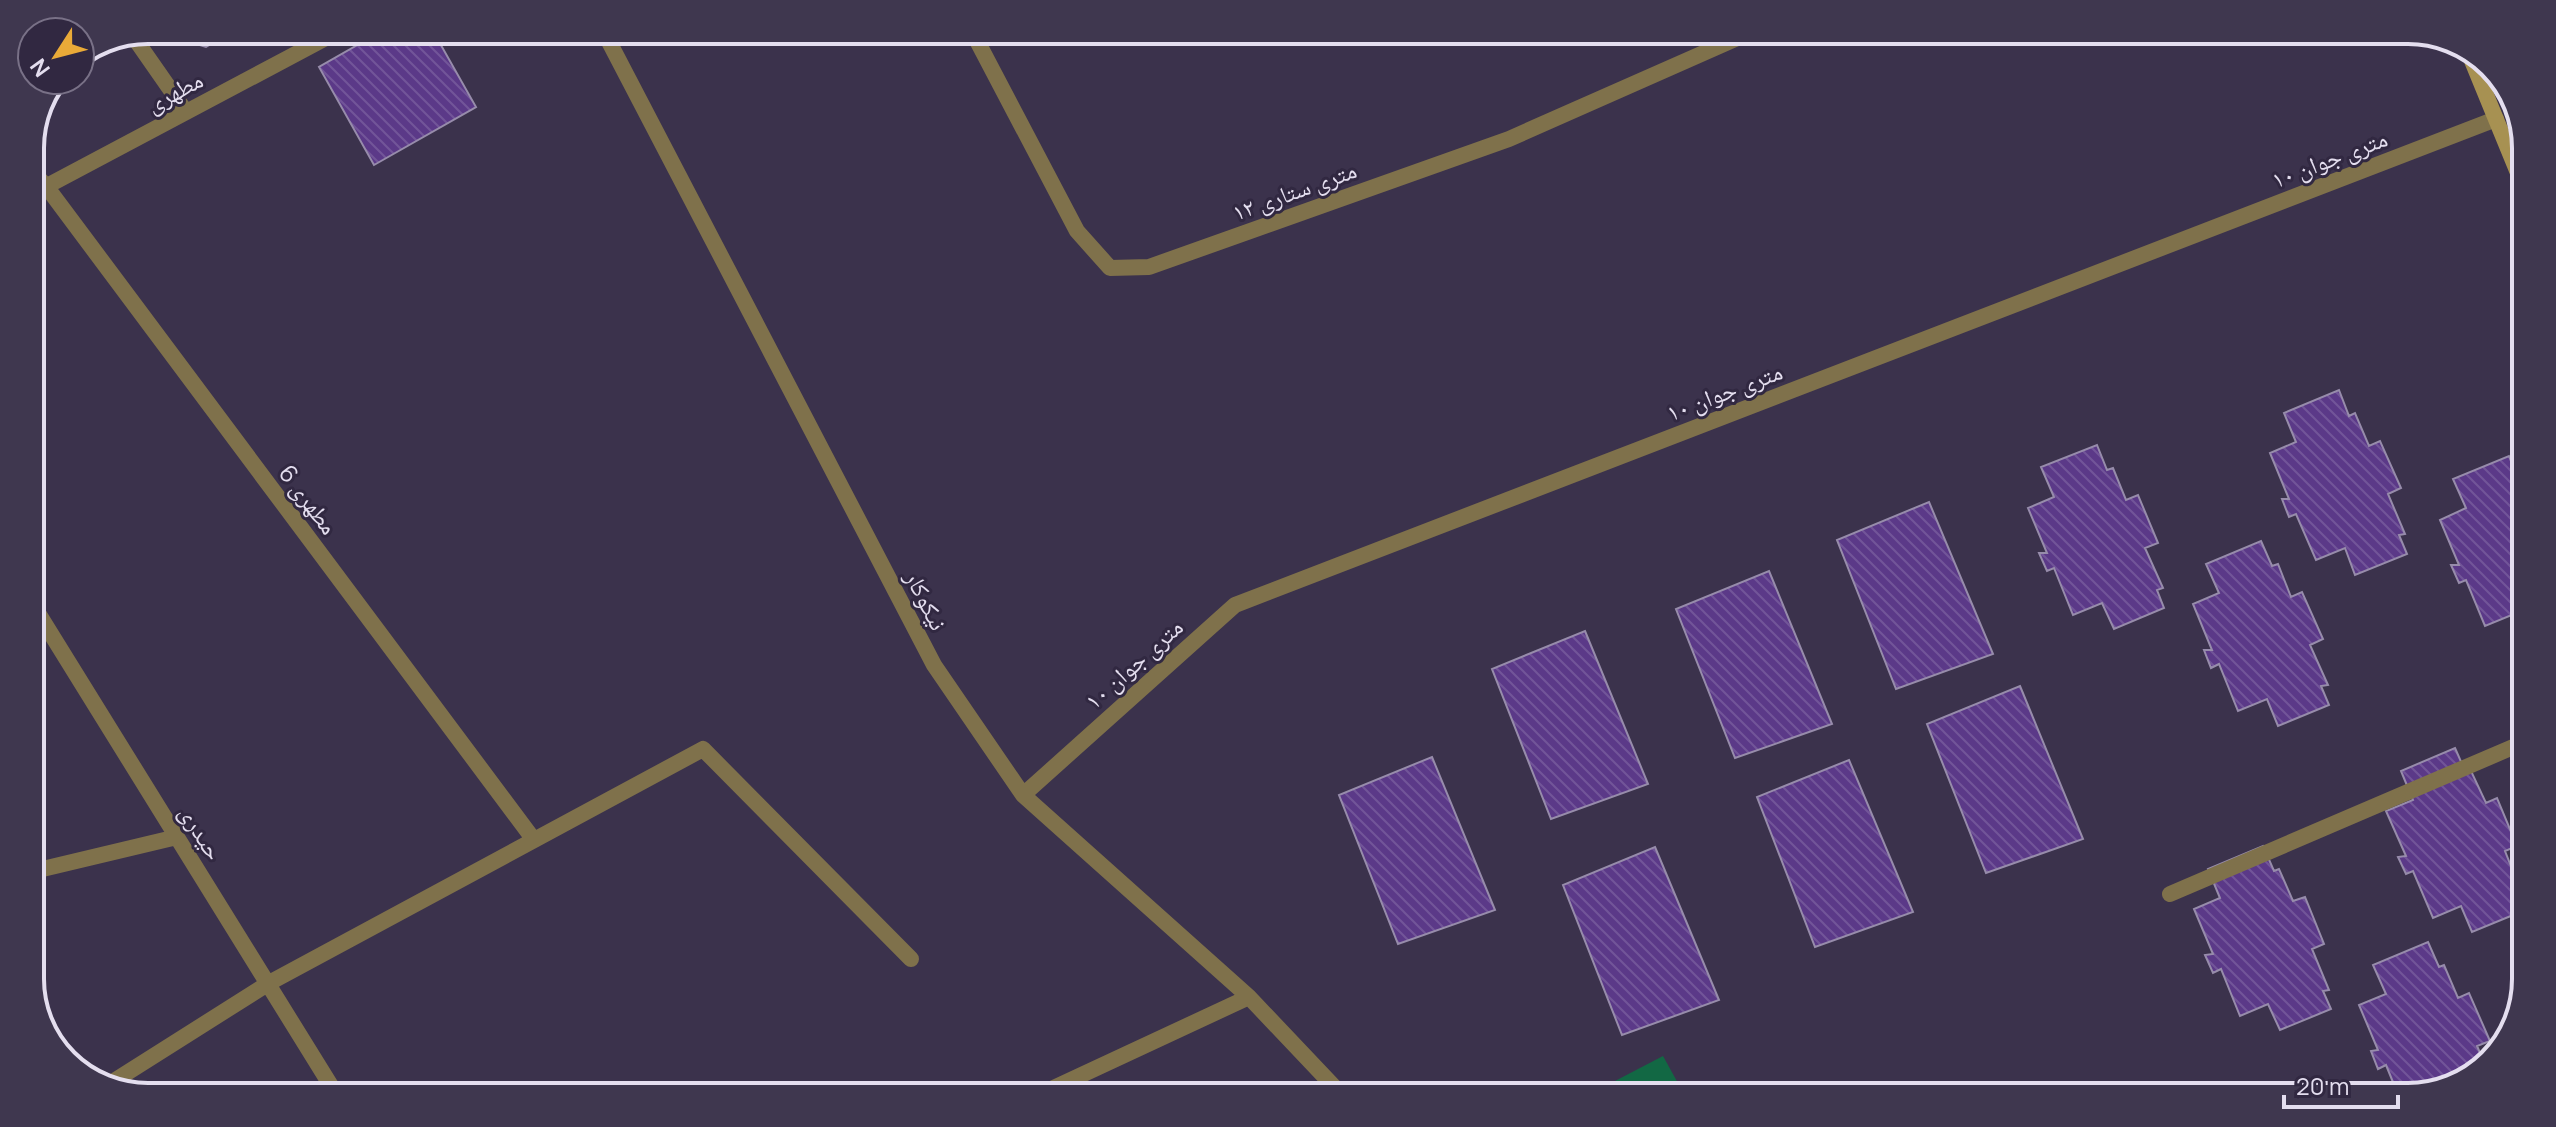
<svg xmlns="http://www.w3.org/2000/svg" width="2556" height="1127" viewBox="0 0 2556 1127" font-family="Manrope,'Noto Naskh Arabic',sans-serif">
  <style>
    .pitch { fill: #126844 }
    .building { fill: url(#building-back-hatch); stroke: #978cab; stroke-width: 2 }
    .lines { fill: none; stroke-linecap: round; stroke-linejoin: round }
    .minor { stroke: #7f714b; stroke-width: 16 }
    .secondary { stroke: #a79152; stroke-width: 16 }
    .labels { text-anchor: middle; dominant-baseline: central; stroke-width: 6; stroke-linejoin: round; paint-order: stroke }
    .street-label { font-size: 24px; fill: #e4deef; stroke: #312841 }
    .rim { fill: none; stroke: #e4deef; stroke-width: 4 }
  </style>
  <defs>
    <pattern id="building-back-hatch" width="6" height="6" patternUnits="userSpaceOnUse" patternTransform="scale(2)"><rect width="6" height="6" fill="#5b3988"/><path d="M-1 5l2 2M0 0l6 6M5-1l2 2" fill="none" stroke="#725599"/></pattern>
  </defs>
  <rect width="100%" height="100%" fill="#3b324c"/>
  <path class="pitch" d="M 1663,1056 L 1684,1094 L 1590,1094 Z"/>
  <path class="building" d="M 179,30 L 234,30 L 206,47 L 186,41 Z
    M 382,31 L 413,31 L 417,39 L 433,31 L 476,107 L 374,165 L 319,67 Z
    M 2339,390 L 2349,416 L 2355,413 L 2369,446 L 2380,441 L 2401,488 L 2388,494 L 2405,534 L 2399,535 L 2407,554 L 2355,575 L 2345,548 L 2316,560 L 2296,514 L 2289,517 L 2282,499 L 2289,499 L 2270,453 L 2296,442 L 2284,413 Z
    M 2097,445 L 2107,470 L 2113,468 L 2126,500 L 2138,495 L 2158,543 L 2145,548 L 2163,588 L 2157,590 L 2164,608 L 2114,629 L 2102,603 L 2073,615 L 2054,568 L 2047,571 L 2039,553 L 2047,553 L 2028,508 L 2054,497 L 2041,467 Z
    M 2509,456 L 2519,482 L 2522,481 L 2521,630 L 2514,614 L 2485,626 L 2466,580 L 2459,583 L 2451,565 L 2459,565 L 2440,520 L 2466,508 L 2453,479 Z
    M 1929,502 L 1993,654 L 1896,689 L 1837,540 Z
    M 2261,541 L 2272,566 L 2278,564 L 2291,597 L 2302,592 L 2323,639 L 2310,645 L 2328,685 L 2321,686 L 2329,705 L 2278,726 L 2267,699 L 2238,711 L 2219,664 L 2211,668 L 2204,650 L 2212,650 L 2193,604 L 2219,593 L 2206,564 Z
    M 1769,571 L 1832,724 L 1735,758 L 1676,609 Z
    M 1585,631 L 1648,784 L 1551,819 L 1492,669 Z
    M 2020,686 L 2083,839 L 1986,873 L 1927,724 Z
    M 2455,748 L 2466,773 L 2471,771 L 2486,803 L 2497,798 L 2517,846 L 2505,851 L 2518,884 L 2518,893 L 2516,893 L 2518,899 L 2518,913 L 2472,932 L 2461,906 L 2433,918 L 2413,871 L 2406,874 L 2398,857 L 2406,856 L 2386,811 L 2413,800 L 2401,771 Z
    M 1432,757 L 1495,910 L 1398,944 L 1339,795 Z
    M 1849,760 L 1913,912 L 1815,947 L 1757,797 Z
    M 2263,846 L 2274,871 L 2279,869 L 2293,901 L 2305,897 L 2324,944 L 2312,949 L 2329,990 L 2323,991 L 2331,1009 L 2280,1030 L 2268,1004 L 2240,1016 L 2221,969 L 2213,973 L 2205,955 L 2213,954 L 2194,909 L 2220,898 L 2208,869 Z
    M 1655,847 L 1719,1000 L 1622,1035 L 1563,885 Z
    M 2428,942 L 2439,967 L 2444,965 L 2458,998 L 2469,993 L 2490,1041 L 2477,1046 L 2485,1064 L 2473,1077 L 2409,1097 L 2399,1097 L 2386,1065 L 2378,1069 L 2371,1051 L 2378,1050 L 2359,1005 L 2386,994 L 2373,965 Z"/>
  <g class="lines">
    <path class="minor" d="M 604,32 L 934,665 L 1023,795 L 1249,997 L 1340,1093
      M 973,33 L 1077,231 L 1110,268 L 1149,267 L 1509,139 L 1742,36
      M 133,36 L 186,112
      M 30,169 L 46,186 L 534,840
      M 30,195 L 339,31
      M 30,600 L 333,1089
      M 1023,795 L 1235,605 L 2496,119
      M 30,872 L 177,837
      M 2170,894 L 2520,744
      M 103,1088 L 269,983 L 703,749 L 911,959
      M 1045,1092 L 1249,997"/>
    <path class="secondary" d="M 2468,51 L 2525,190"/>
  </g>
  <g class="labels">
    <g class="street-label">
      <text transform="translate(174 91) rotate(-28)">مطهری</text>
      <text transform="translate(2329 158) rotate(-21)">۱۰ متری جوان</text>
      <text transform="translate(1294 190) rotate(-20)">۱۲ متری ستاری</text>
      <text transform="translate(1724 391) rotate(-21)">۱۰ متری جوان</text>
      <text transform="translate(309 499) rotate(53)">مطهری 6</text>
      <text transform="translate(927 600) rotate(63)">نیکوکار</text>
      <text transform="translate(1133 663) rotate(-42)">۱۰ متری جوان</text>
      <text transform="translate(202 832) rotate(58)">حیدری</text>
    </g>
  </g>
  <path d="M0 0H2556V1127H0ZM148 44H2408A104 104 0 0 1 2512 148V979A104 104 0 0 1 2408 1083H148A104 104 0 0 1 44 979V148A104 104 0 0 1 148 44Z" fill="#3f374f" fill-rule="evenodd"/>
  <path class="rim" d="M148 44H2408A104 104 0 0 1 2512 148V979A104 104 0 0 1 2408 1083H148A104 104 0 0 1 44 979V148A104 104 0 0 1 148 44Z"/>
  <g transform="translate(56 56) rotate(234)"><circle r="38" fill="#312841" stroke="#797187" stroke-width="2"/>
  <path d="M0-6L14 30L0 20L-14 30Z" fill="#eaaa38"/>
  <text y="-12" font-size="22" font-weight="bold" text-anchor="middle" fill="#e4deef">N</text>
  </g>
  <path d="M2284 1095v12h114v-12" fill="none" stroke="#e4deef" stroke-width="4"/>
  <text x="2296" y="1095" font-size="24" fill="#e4deef" stroke="#312841" stroke-width="6" paint-order="stroke">20 m</text>
</svg>
